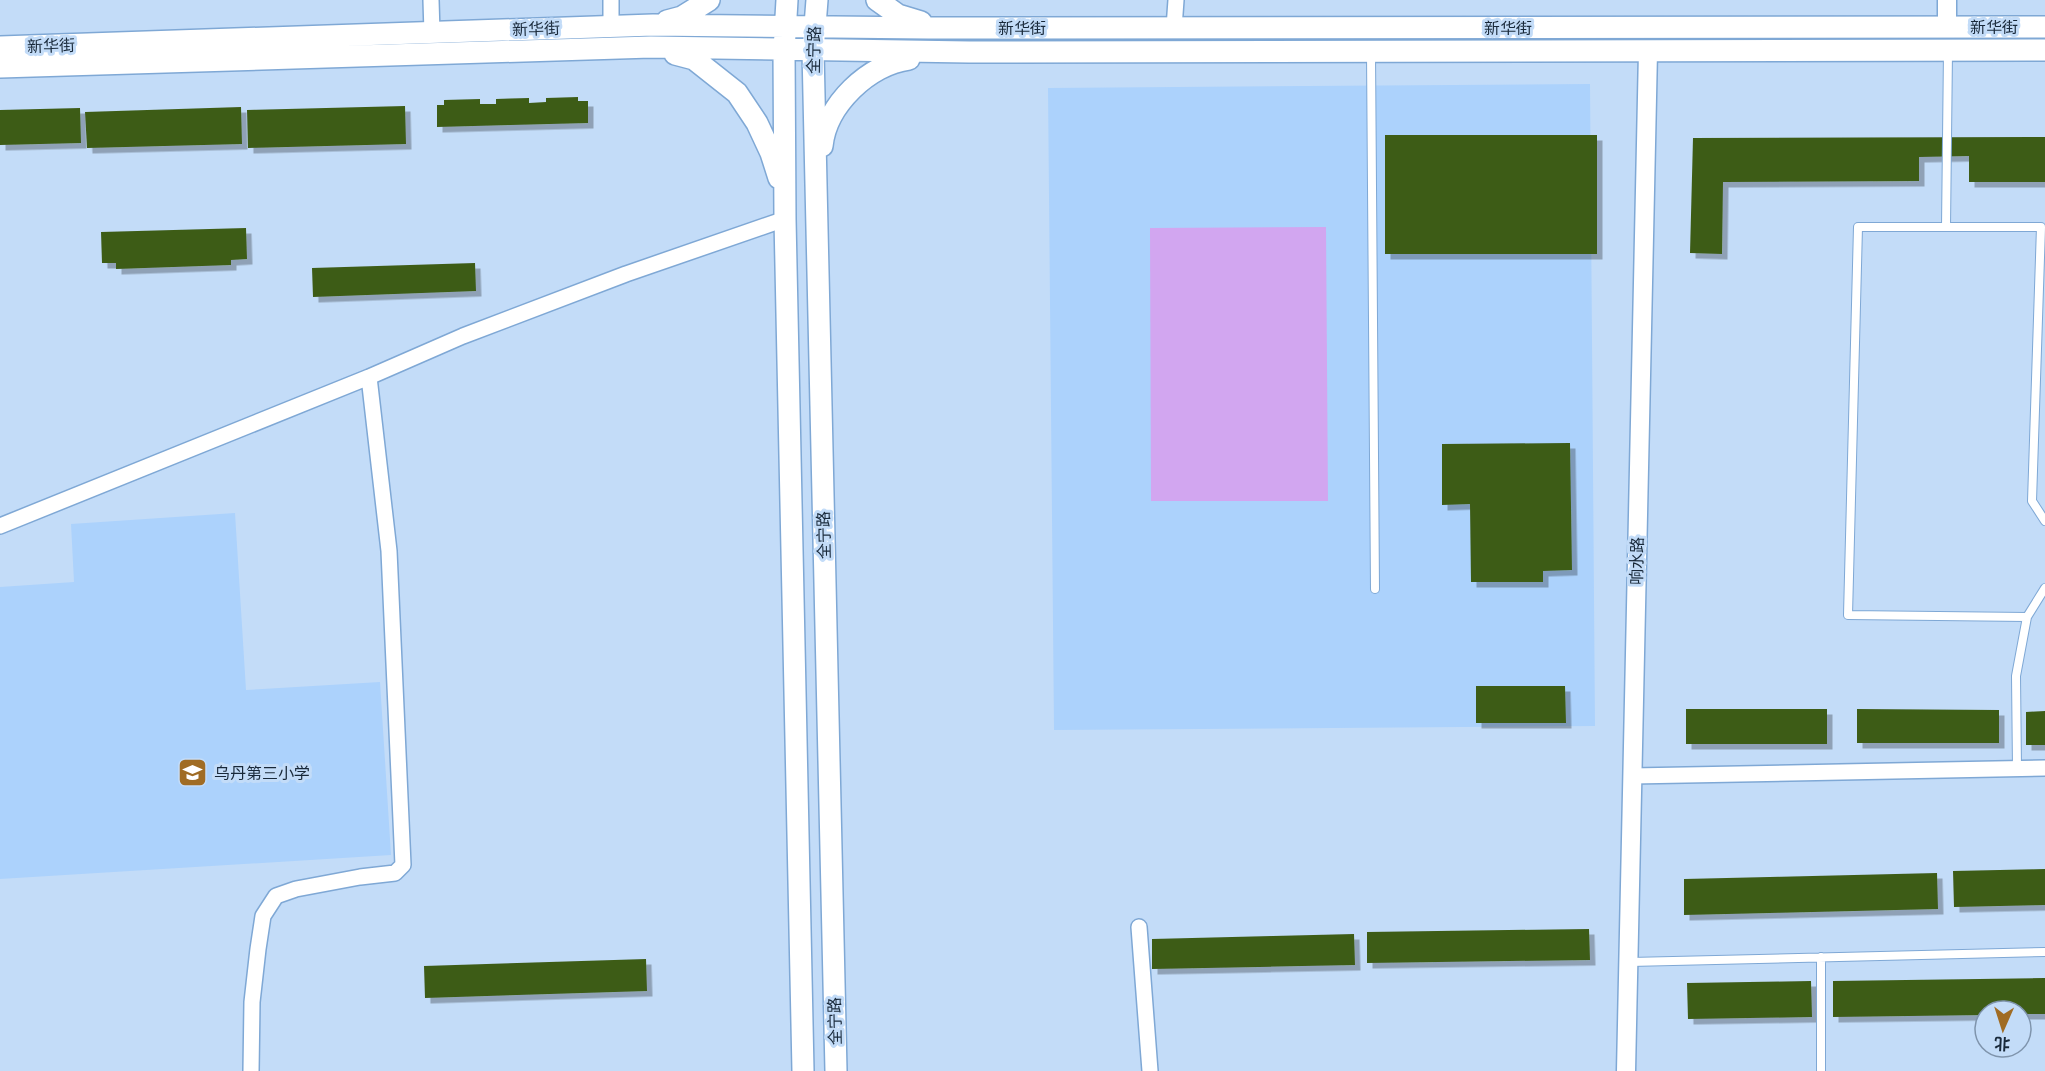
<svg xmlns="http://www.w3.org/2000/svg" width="2045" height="1071" viewBox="0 0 2045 1071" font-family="Cabin,'Noto Sans SC',sans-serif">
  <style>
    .built { fill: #acd2fc }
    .pitch { fill: #d2a6f0 }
    .building { fill: #3e5c19; filter: url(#shadow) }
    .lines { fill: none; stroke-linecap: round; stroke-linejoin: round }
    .service-casing { stroke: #7fa8d5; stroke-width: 10 }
    .minor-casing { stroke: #7fa8d5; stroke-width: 18 }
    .tertiary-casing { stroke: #7fa8d5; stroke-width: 21 }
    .secondary-casing { stroke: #7fa8d5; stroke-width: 24 }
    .service { stroke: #fff; stroke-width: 8 }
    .minor { stroke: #fff; stroke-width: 15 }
    .tertiary { stroke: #fff; stroke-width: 18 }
    .secondary { stroke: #fff; stroke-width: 21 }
    .labels { text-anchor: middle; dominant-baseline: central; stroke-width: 6; stroke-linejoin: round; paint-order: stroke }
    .street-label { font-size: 16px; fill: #182839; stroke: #c3dcf8 }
    .poi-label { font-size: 16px; fill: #182839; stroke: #c3dcf8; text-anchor: start }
  </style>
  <defs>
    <filter id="shadow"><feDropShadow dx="5.5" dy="5.5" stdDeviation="0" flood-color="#0004"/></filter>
  </defs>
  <rect width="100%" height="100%" fill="#c3dcf8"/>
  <path class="built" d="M 1590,84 L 1595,726 L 1054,730 L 1048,88 Z
    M 235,513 L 246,690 L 380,682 L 391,855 L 0,879 L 0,587 L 74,582 L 71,524 Z"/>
  <path class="pitch" d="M 1326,227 L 1328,501 L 1151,501 L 1150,228 Z"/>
  <path class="building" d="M 578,97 L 578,101 L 588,101 L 588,123 L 437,127 L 437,105 L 444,105 L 444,100 L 480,99 L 480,104 L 496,104 L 496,99 L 529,98 L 529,103 L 546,102 L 546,98 Z
    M 405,106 L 406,144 L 248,148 L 247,110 Z
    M 241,107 L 242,144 L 87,148 L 85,112 Z
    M 80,108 L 81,143 L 0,145 L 0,110 Z
    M 1385,135 L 1597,135 L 1597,254 L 1385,254 Z
    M 2045,137 L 2045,182 L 1969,182 L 1969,156 L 1919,157 L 1919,181 L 1723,182 L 1722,254 L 1690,253 L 1693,138 Z
    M 246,228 L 247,259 L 231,260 L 231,265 L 116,269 L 116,263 L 102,263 L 101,232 Z
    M 475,263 L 476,291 L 313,297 L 312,268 Z
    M 1570,443 L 1572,570 L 1543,571 L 1543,582 L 1471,582 L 1470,504 L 1442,505 L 1442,444 Z
    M 1476,686 L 1565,686 L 1566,723 L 1476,723 Z
    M 1686,709 L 1827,709 L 1827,744 L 1686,744 Z
    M 1857,709 L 1999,710 L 1999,743 L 1857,743 Z
    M 2045,711 L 2045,745 L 2026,745 L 2026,712 Z
    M 2045,869 L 2045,905 L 1954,907 L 1953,871 Z
    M 1937,873 L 1938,909 L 1684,915 L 1684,879 Z
    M 1589,929 L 1590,960 L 1367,963 L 1367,932 Z
    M 1354,934 L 1355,965 L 1152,969 L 1152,939 Z
    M 646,959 L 647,991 L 425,998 L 424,966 Z
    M 2045,978 L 2045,1014 L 2021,1014 L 2021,1011 L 1985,1011 L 1985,1015 L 1833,1017 L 1833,981 Z
    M 1811,981 L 1812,1017 L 1688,1019 L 1687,983 Z"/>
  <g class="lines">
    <defs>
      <path id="service" d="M 1371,53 L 1375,589
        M 1946,227 L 1948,51
        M 2027,617 L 1848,615 L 1858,227 L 2041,227 L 2032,501 L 2045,521
        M 2017,768 L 2016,676 L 2027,617 L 2045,588
        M 1821,957 L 1821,1071
        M 1630,962 L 2045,952"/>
      <path id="minor" d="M 431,0 L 432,33
        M 611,0 L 611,26
        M 1174,28 L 1176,0
        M 0,526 L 369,377 L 463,336 L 626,274 L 785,219
        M 1632,776 L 2045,768
        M 1139,927 L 1150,1071
        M 251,1071 L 252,1002 L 258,949 L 263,916 L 276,896 L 296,889 L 360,877 L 395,873 L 403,865 L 389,551 L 369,377"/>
      <path id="tertiary" d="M 1947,27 L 1947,0
        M 1626,1071 L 1648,51"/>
      <path id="secondary" d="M 787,0 L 784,51 L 785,219 L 803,1071
        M 817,0 L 813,51 L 836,1071
        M 877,0 L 898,15 L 921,22
        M 667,21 L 682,17 L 709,0
        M 0,47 L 653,25 L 928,28 L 2045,27
        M 675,54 L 694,59 L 737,93 L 757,123 L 771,153 L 779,178
        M 0,67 L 651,47 L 969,52 L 2045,50
        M 822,146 C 826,105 869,64 909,59"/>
    </defs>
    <use href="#service" class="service-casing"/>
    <use href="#minor" class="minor-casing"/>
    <use href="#tertiary" class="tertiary-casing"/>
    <use href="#secondary" class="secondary-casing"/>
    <use href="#service" class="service"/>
    <use href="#minor" class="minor"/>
    <use href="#tertiary" class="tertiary"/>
    <use href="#secondary" class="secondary"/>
  </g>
  <defs>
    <symbol id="school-square" viewBox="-11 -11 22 22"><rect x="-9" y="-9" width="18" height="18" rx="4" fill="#a06c24" stroke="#c3dcf8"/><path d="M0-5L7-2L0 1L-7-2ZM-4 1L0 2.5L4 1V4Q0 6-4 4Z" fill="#fff"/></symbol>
  </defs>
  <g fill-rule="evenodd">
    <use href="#school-square" x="176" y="756" width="33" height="33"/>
  </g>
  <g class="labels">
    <g class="street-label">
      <text x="1994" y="27">新华街</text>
      <text x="1022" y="28">新华街</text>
      <text x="1508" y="28">新华街</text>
      <text transform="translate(536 29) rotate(-2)">新华街</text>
      <text transform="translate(51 46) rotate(-2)">新华街</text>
      <text transform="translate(814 50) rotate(-89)">全宁路</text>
      <text transform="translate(824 535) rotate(-91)">全宁路</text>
      <text transform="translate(1637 561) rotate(-89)">响水路</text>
      <text transform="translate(835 1021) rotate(-91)">全宁路</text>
    </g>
    <g class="poi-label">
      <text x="214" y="773">乌丹第三小学</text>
    </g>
  </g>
  <g transform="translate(2003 1029) rotate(183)"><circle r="28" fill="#c3dcf8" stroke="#7f94ac" stroke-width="1.5"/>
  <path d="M0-4.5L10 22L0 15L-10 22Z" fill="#a06c24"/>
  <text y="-9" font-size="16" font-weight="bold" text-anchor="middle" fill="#182839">北</text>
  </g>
</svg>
